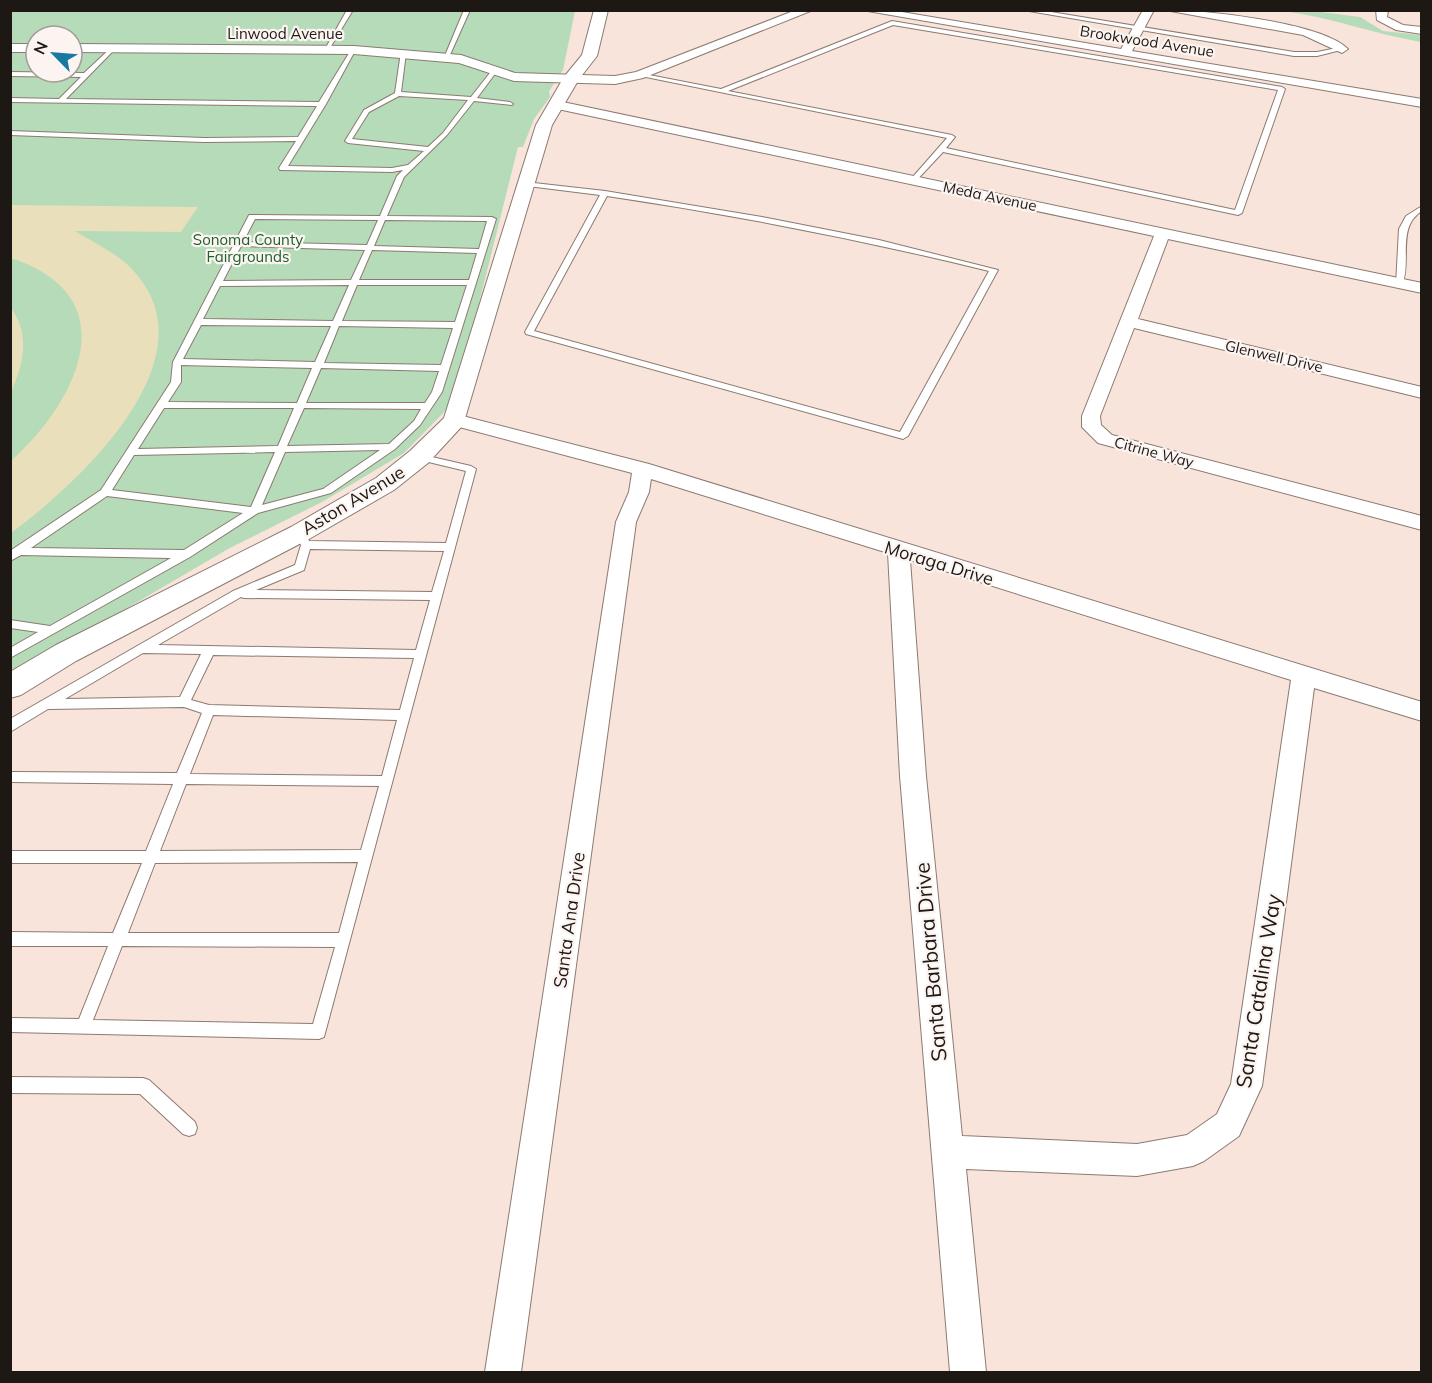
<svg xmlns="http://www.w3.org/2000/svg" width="1432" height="1383" viewBox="0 0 1432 1383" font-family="Mulish,sans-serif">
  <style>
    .green { fill: #b5dbb9; fill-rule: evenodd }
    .sand { fill: #e9dfba }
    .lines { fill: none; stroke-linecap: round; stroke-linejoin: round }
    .service-casing { stroke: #8c7a71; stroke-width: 2 }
    .minor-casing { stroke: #8c7a71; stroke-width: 2 }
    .tertiary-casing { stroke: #8c7a71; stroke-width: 2 }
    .service { fill: #fff; fill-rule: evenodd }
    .minor { fill: #fff; fill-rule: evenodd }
    .tertiary { fill: #fff; fill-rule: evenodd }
    .labels { text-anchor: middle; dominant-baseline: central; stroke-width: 4.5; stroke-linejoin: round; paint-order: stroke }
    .far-street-label { font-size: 15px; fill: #1e1814; stroke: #fcf4f0 }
    .far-park-label { font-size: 15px; fill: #1c622d; stroke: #fcf4f0 }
    .street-label { font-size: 18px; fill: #1e1814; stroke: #fcf4f0 }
    .near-street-label { font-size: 21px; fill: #1e1814; stroke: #fcf4f0 }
  </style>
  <rect width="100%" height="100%" fill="#f8e4da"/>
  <path class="green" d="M 10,11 L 575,11 L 563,70 L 549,91 L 550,97 L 534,119 L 523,147 L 518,147 L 478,307 L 448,408 L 404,453 L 322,502 L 228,549 L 11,676 ZM 36,36 L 72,36 L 72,72 L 36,72 Z
    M 1283,11 L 1313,11 L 1360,17 L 1383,31 L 1421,35 L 1421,42 C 1374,34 1330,17 1283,11 Z"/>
  <path class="sand" d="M 11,205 L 198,207 L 181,232 L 75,231 C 97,245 121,254 138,276 C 210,364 75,486 11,533 L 11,461 C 78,400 129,297 11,258 Z
    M 11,308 C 31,335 23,365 11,392 Z"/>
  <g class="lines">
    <defs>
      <path id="service" d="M 347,10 L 353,10 L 328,51 L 324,51 Z
        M 464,10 L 470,10 L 449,57 L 444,58 Z
        M 1023,10 L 1039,10 L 1294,52 L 1317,52 L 1342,47 L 1345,49 L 1317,56 L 1294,56 Z
        M 892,21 L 1282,87 L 1285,89 L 1242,213 L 1238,215 L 943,152 L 914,183 L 911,183 L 911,179 L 947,138 L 636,75 L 639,73 L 721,89 ZM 893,25 L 1278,90 L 1235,210 L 946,148 L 955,137 L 952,135 L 728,91 Z
        M 113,46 L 115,49 L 66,99 L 319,102 L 351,50 L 356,49 L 326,104 L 288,166 L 392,168 L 408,165 L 424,151 L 348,143 L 345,141 L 364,110 L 395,93 L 401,52 L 406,53 L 401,92 L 471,97 L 493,69 L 497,69 L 497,71 L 477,98 L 510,102 L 513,104 L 512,105 L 474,101 L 447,135 L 404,177 L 387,216 L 492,217 L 496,219 L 442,392 L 420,425 L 395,449 L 331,493 L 258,513 L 190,557 L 10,658 L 10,648 L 38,632 L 10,628 L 10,620 L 50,626 L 171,558 L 21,555 L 10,561 L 10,551 L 101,490 L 171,382 L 173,362 L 249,215 L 380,216 L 397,176 L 403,170 L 392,172 L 280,170 L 279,168 L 296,141 L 204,142 L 10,135 L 10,131 L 204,138 L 298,137 L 317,106 L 10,102 L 10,98 L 59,99 L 81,77 L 10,76 L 10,72 L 84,73 ZM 399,96 L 468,100 L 443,133 L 428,147 L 352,139 L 369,112 ZM 255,219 L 378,220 L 367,245 L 243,242 ZM 385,220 L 487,221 L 479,249 L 374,246 ZM 241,246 L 365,250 L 351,280 L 223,281 ZM 372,250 L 477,253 L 469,280 L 359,280 ZM 349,285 L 333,321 L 203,319 L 220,286 ZM 357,285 L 467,285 L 455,322 L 342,321 ZM 201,325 L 331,326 L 315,362 L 183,359 ZM 339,326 L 453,328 L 441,365 L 324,363 ZM 181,365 L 312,368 L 297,403 L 168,402 L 181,382 ZM 321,368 L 439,371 L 432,392 L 425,403 L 306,403 ZM 164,408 L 294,408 L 278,446 L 138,449 ZM 304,408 L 421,409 L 414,421 L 389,444 L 287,446 ZM 380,450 L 323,489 L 262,505 L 285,452 ZM 275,452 L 251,507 L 112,490 L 134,455 ZM 107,496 L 243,513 L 184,550 L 31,548 Z
        M 525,182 L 605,191 L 762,217 L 879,240 L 998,270 L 908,436 L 903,439 L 526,334 L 525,332 L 600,195 L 528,186 L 524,184 ZM 607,196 C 736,215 863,240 989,271 L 900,432 L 534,331 Z
        M 1422,206 L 1422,211 C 1396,227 1412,261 1402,285 L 1396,285 L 1399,229 L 1406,216 Z
        M 419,454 L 471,466 L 476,469 L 324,1037 L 319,1039 L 10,1032 L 10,1018 L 79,1019 L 108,946 L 10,946 L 10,932 L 113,933 L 142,863 L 10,863 L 10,851 L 146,851 L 173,784 L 10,782 L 10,772 L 177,773 L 202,713 L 184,707 L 48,709 L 10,732 L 10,719 L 233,591 L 295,565 L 301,545 L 295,533 L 296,530 L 304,530 L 309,541 L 446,543 L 466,471 L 416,459 L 416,455 ZM 310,549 L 444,551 L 432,592 L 256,590 L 304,570 ZM 241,597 L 244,598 L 430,600 L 416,650 L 158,645 ZM 143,653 L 201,654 L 180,697 L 65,699 ZM 213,655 L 414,658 L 400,710 L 209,705 L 191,700 ZM 213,715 L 397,720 L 382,776 L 190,774 ZM 186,784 L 379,786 L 361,850 L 160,851 ZM 358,862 L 339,933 L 128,933 L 155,863 ZM 122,946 L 335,947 L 313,1024 L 93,1020 Z
        M 10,1077 L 143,1078 L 149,1080 L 195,1122 L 197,1128 L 195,1134 L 189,1136 L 183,1134 L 140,1094 L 10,1093 Z"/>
      <path id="minor" d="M 796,10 L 813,10 L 643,78 L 615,84 L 514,81 L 459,63 L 354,54 L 72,52 L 72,44 L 354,46 L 461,55 L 515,73 L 615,76 L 636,72 Z
        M 862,10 L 890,10 L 1121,49 L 1143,10 L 1154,10 L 1132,51 L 1422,99 L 1422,107 Z
        M 1165,10 C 1204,10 1321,22 1348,49 L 1342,53 L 1303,35 Z
        M 1376,10 L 1388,10 L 1387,17 L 1403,25 L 1422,27 L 1422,34 L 1396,30 L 1377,20 Z
        M 10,44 L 36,44 L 36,52 L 10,52 Z
        M 558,101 L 1422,283 L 1422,293 L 1168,239 L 1138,319 L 1422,387 L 1422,398 L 1134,328 L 1100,416 L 1101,425 L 1112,435 L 1422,516 L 1422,530 L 1098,443 L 1082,427 L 1082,416 L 1154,236 L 553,108 L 553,102 Z
        M 455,414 L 649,464 L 1422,702 L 1422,721 L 1314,688 L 1262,1086 L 1239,1136 L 1204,1161 L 1193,1166 L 1137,1176 L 966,1169 L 986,1372 L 950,1372 L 900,776 L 888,553 L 651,479 L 649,492 L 636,522 L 521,1372 L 485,1372 L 616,522 L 629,492 L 632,473 L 448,424 L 446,420 L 448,416 ZM 910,560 L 1291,680 L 1231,1084 L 1217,1114 L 1187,1135 L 1137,1144 L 962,1136 L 926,776 Z"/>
      <path id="tertiary" d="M 594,10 L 608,10 L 597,56 L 579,79 L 552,125 L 463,425 L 428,463 L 394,490 L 309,539 L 76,661 L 21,695 L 10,698 L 10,672 L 56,645 L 291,527 L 376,478 L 410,451 L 444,418 L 536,125 L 564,77 L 582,55 Z"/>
    </defs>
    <use href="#service" class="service-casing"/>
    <use href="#minor" class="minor-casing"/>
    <use href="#tertiary" class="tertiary-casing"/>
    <use href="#service" class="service"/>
    <use href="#minor" class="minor"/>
    <use href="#tertiary" class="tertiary"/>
  </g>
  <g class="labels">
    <g class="far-street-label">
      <text x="285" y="33">Linwood Avenue</text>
      <text transform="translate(1147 41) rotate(9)">Brookwood Avenue</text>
      <text transform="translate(990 196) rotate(12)">Meda Avenue</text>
      <text transform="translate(1274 356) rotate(13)">Glenwell Drive</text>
      <text transform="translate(1154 452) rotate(15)">Citrine Way</text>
    </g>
    <g class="far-park-label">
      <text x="248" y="239">Sonoma County<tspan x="248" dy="17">Fairgrounds</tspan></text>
    </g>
    <g class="street-label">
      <text transform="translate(353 500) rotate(-31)">Aston Avenue</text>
      <text transform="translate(939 563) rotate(17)">Moraga Drive</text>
      <text transform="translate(569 920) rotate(-82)">Santa Ana Drive</text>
    </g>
    <g class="near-street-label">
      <text transform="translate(930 962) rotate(-95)">Santa Barbara Drive</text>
      <text transform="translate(1258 991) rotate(-81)">Santa Catalina Way</text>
    </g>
  </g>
  <rect width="1432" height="1383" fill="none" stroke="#1e1814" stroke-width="24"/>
  <g transform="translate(54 54) rotate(295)"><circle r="28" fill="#fcf4f0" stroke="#a39c98" stroke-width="1.5"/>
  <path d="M0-4.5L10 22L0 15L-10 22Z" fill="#1579a4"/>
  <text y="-9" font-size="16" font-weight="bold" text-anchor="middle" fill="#1e1814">N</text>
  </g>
</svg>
